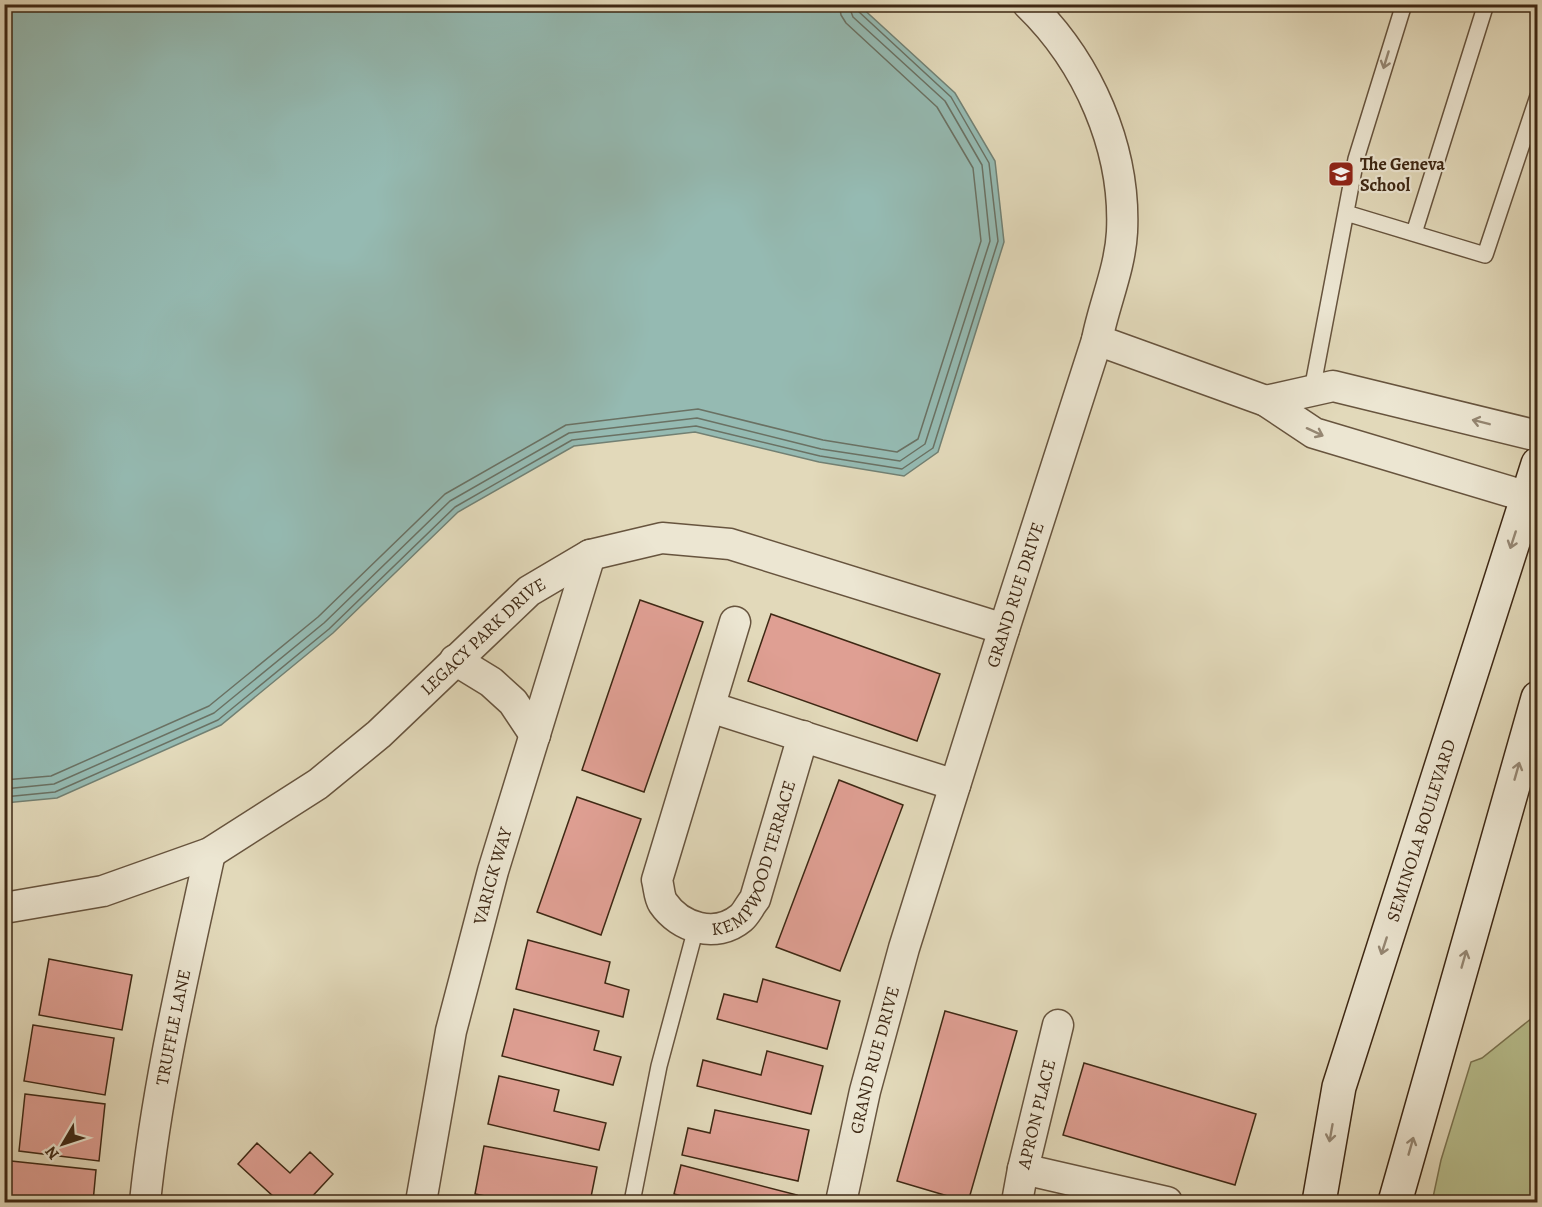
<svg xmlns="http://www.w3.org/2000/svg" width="1542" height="1207" viewBox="0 0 1542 1207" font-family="Alegreya,serif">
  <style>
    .green { fill: #b7be8d; stroke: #7a7350; stroke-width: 1.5 }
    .water { fill: #95bab2; stroke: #728073; stroke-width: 1.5 }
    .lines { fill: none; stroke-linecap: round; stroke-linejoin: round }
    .shore { stroke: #6a7163; stroke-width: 1.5 }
    .building { fill: #df9f93; stroke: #3e2814; stroke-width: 1.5 }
    .lane-casing { stroke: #67543e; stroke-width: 18 }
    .street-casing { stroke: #67543e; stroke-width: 33 }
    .secondary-casing { stroke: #3e2814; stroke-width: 36 }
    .lane { stroke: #ece6d2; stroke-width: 15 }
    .street { stroke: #ece6d2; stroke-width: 30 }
    .secondary { stroke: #ece6d2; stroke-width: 33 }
    .oneway { stroke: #958773 }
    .labels { text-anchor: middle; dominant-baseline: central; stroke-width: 4.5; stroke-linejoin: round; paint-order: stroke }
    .poi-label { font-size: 18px; font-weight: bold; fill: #3e2814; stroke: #ece6d2; text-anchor: start }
    .street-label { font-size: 18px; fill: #3e2814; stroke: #ece6d2 }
  </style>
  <rect width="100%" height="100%" fill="#e2d9ba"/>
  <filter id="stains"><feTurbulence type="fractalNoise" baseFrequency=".00333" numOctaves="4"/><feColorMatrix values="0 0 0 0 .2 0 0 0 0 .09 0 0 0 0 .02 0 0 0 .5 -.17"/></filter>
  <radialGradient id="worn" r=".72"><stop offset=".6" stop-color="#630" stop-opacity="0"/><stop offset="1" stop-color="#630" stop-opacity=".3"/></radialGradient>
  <path class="green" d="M 1537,1014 L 1537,1202 L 1432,1202 L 1441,1160 L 1471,1062 L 1482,1058 Z"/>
  <path class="water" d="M 5,4 L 859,5 L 955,93 L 995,161 L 1004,242 L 938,452 L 904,476 L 819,462 L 695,432 L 574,446 L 458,512 L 333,633 L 221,725 L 57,798 L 5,803 Z"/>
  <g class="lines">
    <path class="shore" d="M 4,780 L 51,776 L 209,706 L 318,617 L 445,494 L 566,425 L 698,409 L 823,440 L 897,452 L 918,439 L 981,241 L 973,168 L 937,107 L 846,23 L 841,15 L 839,4
      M 4,789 L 54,784 L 214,713 L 324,623 L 450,501 L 569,433 L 697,418 L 821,449 L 900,461 L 925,444 L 990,241 L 982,165 L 945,101 L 853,17 L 848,4
      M 4,797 L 55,792 L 218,720 L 329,629 L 455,507 L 572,440 L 696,426 L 820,456 L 902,469 L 933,448 L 998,241 L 989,163 L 951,97 L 858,11 L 856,4"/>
  </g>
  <path class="building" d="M 640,600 L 703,622 L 644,792 L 582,770 Z
    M 771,614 L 940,674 L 917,741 L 748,681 Z
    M 839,780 L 903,805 L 840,971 L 776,947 Z
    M 577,797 L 641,819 L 601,935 L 537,912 Z
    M 528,940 L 610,962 L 605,983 L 629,990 L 623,1017 L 516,989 Z
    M 49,959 L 132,975 L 122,1030 L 39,1015 Z
    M 763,979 L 840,1001 L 827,1049 L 717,1019 L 724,994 L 757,1002 Z
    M 514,1009 L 599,1031 L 594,1050 L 621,1057 L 613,1085 L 502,1056 Z
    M 945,1011 L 1017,1031 L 968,1202 L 897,1181 Z
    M 33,1025 L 114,1038 L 105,1095 L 24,1081 Z
    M 767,1051 L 823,1066 L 811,1114 L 697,1086 L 703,1060 L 761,1075 Z
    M 1084,1063 L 1256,1114 L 1235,1185 L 1063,1135 Z
    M 499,1076 L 559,1090 L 554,1111 L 606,1123 L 599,1150 L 488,1124 Z
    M 25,1094 L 105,1104 L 99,1161 L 19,1151 Z
    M 715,1110 L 809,1130 L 798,1181 L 682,1155 L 688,1128 L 710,1133 Z
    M 257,1143 L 290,1173 L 310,1152 L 333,1174 L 307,1202 L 270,1202 L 275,1198 L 238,1164 Z
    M 484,1146 L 597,1167 L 590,1202 L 517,1202 L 475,1194 Z
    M 11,1161 L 96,1170 L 93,1202 L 6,1202 Z
    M 681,1165 L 797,1195 L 795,1202 L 701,1202 L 701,1201 L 674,1194 Z"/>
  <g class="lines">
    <defs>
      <path id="lane" d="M 1346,213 L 1485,255 L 1538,96
        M 1414,233 L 1486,4
        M 1312,390 L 1356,159 L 1404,4
        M 632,1202 L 659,1066 L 696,928"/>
      <g id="street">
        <path d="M 1097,340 L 1266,401 L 1314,433 L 1538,500"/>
        <path d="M 1266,401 L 1333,386 L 1538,436"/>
        <path id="s1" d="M 735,622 L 657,880 C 659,887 659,897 663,903 C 680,928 716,939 741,918 C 746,914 750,905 755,899 L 803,736"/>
        <path d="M 455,660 L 491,682 L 513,702 L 535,735"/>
        <path d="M 710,707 L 955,785"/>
        <path id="s2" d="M 4,908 L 103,891 L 210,853 L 318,784 L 379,734 L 529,591 L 590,555 L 662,538 L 730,544 L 1004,629"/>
        <path d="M 1023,1169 L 1167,1202"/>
        <path id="s3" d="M 145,1202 C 157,1085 185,968 210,853"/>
        <path id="s4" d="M 421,1202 L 451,1031 L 493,871 L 590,555"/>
        <path id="s5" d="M 841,1202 L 865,1091 L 904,948 L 1004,629 L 1097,340 C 1104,304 1120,269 1122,232 C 1126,148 1088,62 1028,4"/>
        <path id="s6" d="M 1017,1202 L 1023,1169 L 1058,1025"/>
      </g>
      <g id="secondary">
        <path id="s7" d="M 1319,1202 L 1339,1087 L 1538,464"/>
        <path d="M 1395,1202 L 1538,698"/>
      </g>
    </defs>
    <use href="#lane" class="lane-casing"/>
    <use href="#street" class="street-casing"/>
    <use href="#secondary" class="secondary-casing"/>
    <use href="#lane" class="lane"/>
    <use href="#street" class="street"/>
    <use href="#secondary" class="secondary"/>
  </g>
  <defs><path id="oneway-shaft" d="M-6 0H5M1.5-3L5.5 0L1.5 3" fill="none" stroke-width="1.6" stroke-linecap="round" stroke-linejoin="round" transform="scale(1.5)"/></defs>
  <g class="oneway">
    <use href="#oneway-shaft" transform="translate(1386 60) rotate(107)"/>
    <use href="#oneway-shaft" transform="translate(1481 422) rotate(-166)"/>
    <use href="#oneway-shaft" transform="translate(1315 432) rotate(25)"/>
    <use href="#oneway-shaft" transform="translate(1513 540) rotate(108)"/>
    <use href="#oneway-shaft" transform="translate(1517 771) rotate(-74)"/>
    <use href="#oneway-shaft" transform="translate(1384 946) rotate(108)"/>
    <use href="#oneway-shaft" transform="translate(1464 959) rotate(-74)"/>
    <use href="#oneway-shaft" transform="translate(1331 1133) rotate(100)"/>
    <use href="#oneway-shaft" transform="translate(1411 1146) rotate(-74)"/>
  </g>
  <defs>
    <symbol id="school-square" viewBox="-11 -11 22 22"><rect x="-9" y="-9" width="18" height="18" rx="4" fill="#8f2418" stroke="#ece6d2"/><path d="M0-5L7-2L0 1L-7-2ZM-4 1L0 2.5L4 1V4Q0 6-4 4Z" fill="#fff"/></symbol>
  </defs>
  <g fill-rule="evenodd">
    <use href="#school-square" x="1326" y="159" width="30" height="30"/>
  </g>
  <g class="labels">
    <g class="poi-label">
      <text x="1360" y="164">The Geneva<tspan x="1360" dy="21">School</tspan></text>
    </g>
    <g class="street-label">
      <text stroke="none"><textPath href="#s5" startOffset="632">GRAND RUE DRIVE</textPath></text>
      <text stroke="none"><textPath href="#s2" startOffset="564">LEGACY PARK DRIVE</textPath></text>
      <text stroke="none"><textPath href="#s7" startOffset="386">SEMINOLA BOULEVARD</textPath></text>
      <text stroke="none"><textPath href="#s1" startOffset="440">KEMPWOOD TERRACE</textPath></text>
      <text stroke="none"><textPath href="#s4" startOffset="334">VARICK WAY</textPath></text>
      <text stroke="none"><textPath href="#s3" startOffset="177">TRUFFLE LANE</textPath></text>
      <text stroke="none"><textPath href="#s5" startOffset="146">GRAND RUE DRIVE</textPath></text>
      <text stroke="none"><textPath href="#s6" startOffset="90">APRON PLACE</textPath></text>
    </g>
  </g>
  <rect width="1542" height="1207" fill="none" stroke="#e2d9ba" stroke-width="24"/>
  <rect x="6" y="6" width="1530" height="1195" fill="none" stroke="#3e2814" stroke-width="3"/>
  <rect x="12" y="12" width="1518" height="1183" fill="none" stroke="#3e2814" stroke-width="1.5"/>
  <g transform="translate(63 1144) rotate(231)" stroke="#ece6d2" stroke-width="4.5" paint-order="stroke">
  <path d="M0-4.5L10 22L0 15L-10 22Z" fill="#3e2814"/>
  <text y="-9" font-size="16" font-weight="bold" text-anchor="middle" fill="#3e2814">N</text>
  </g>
  <rect width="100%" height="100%" filter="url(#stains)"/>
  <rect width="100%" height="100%" fill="url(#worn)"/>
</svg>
